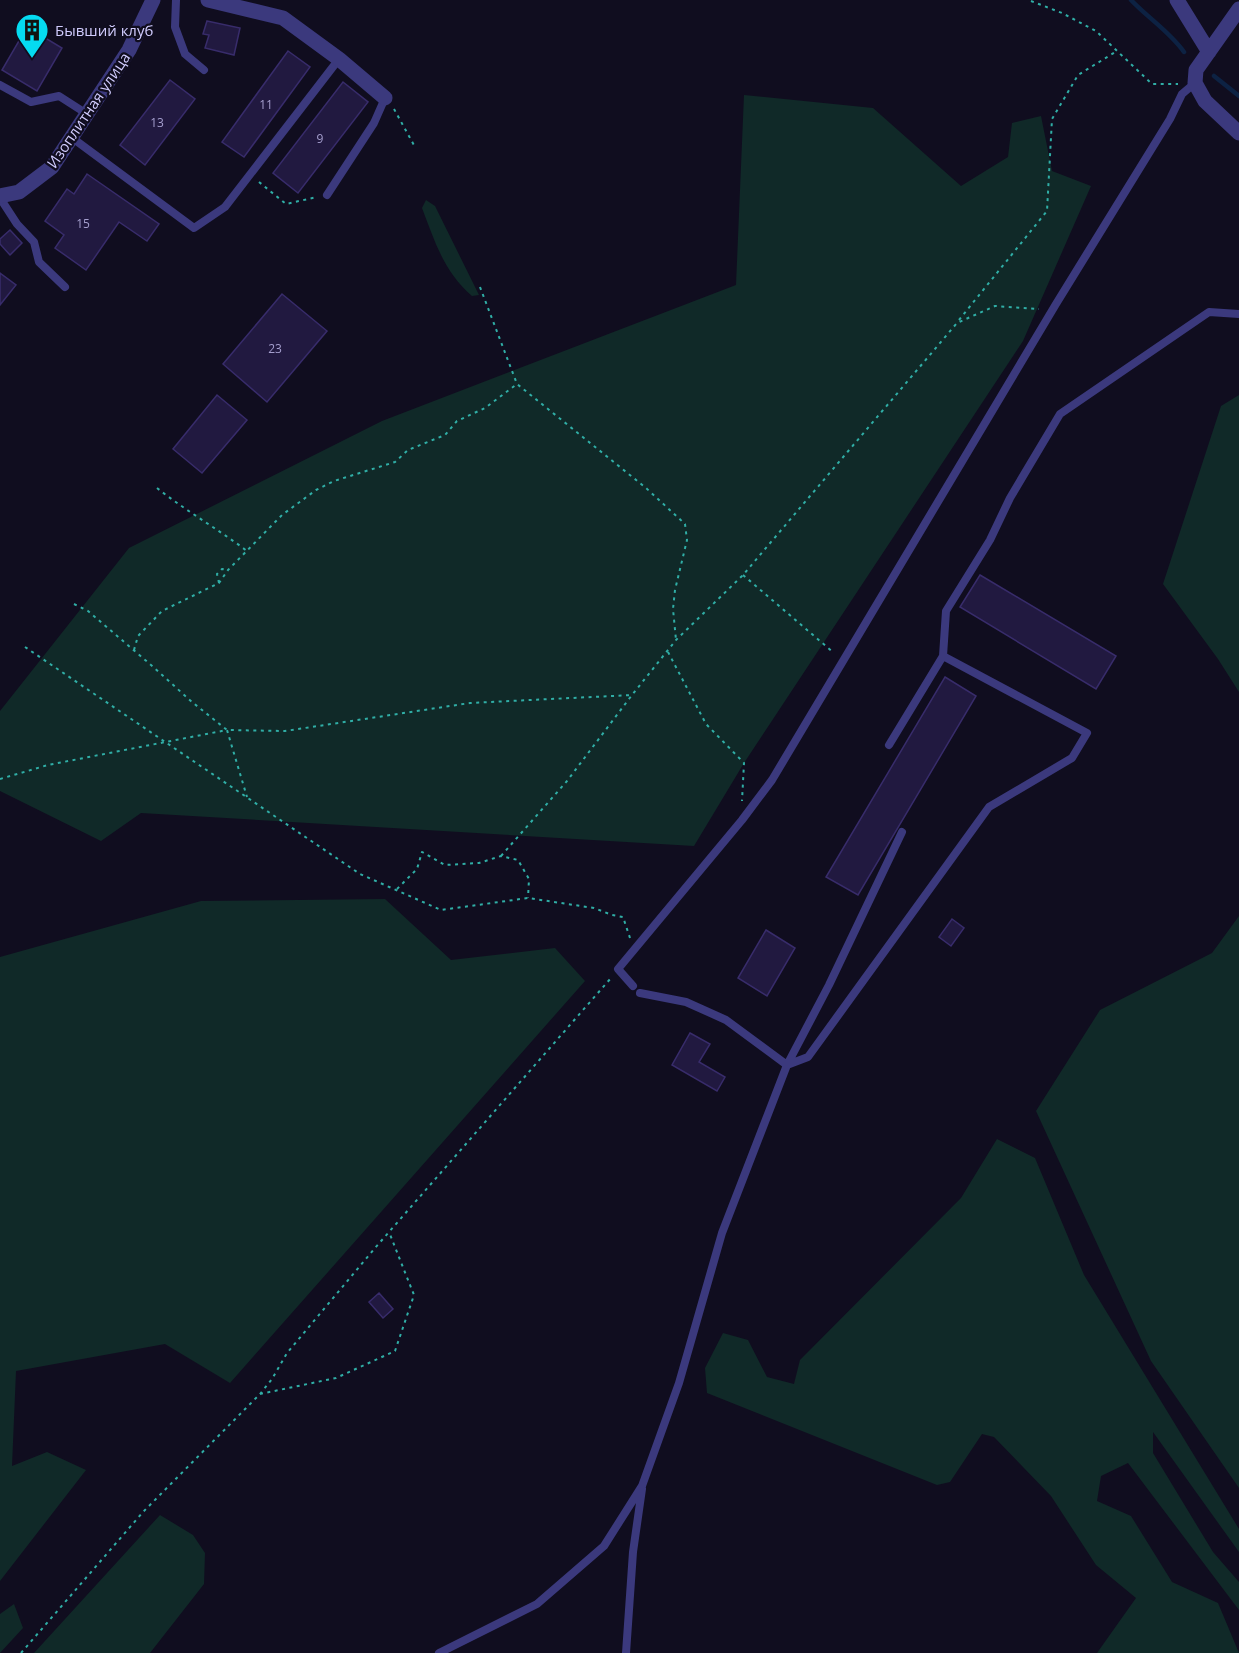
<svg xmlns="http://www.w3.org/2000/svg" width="1239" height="1653" viewBox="0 0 1239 1653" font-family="'Open Sans',sans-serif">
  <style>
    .green { fill: #102928 }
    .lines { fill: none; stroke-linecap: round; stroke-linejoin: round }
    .stream { stroke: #0d2243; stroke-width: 4.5 }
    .building { fill: #211940; stroke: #382c6b; stroke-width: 1.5 }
    .path { stroke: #30aea6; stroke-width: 2; stroke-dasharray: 3 4.5; stroke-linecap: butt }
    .service { stroke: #3b397d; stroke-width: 8 }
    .minor { stroke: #3b397d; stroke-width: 15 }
    .tertiary { stroke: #3b397d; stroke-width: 15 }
    .labels { text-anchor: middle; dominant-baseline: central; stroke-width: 4.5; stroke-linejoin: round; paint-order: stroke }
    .number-label { font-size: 12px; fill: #a59fce }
    .poi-label { font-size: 15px; fill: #d1ccfe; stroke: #100d1f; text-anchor: start }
    .street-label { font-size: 15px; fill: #d1ccfe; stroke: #100d1f }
  </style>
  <rect width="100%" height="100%" fill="#100d1f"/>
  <path class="green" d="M 744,95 L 873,108 L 961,186 L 1008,157 L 1012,123 L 1041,116 L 1052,171 L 1091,186 L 1023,341 L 744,763 L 694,846 L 141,813 L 101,841 L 0,791 L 0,711 L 129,548 L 382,421 L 736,285 Z
    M 426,200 L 435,206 L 479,295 L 472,296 C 444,272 435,242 422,208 Z
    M 1239,395 L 1239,692 L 1218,659 L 1163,584 L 1221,406 Z
    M 385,899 L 451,960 L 555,948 L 585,981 L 230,1383 L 165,1344 L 16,1371 L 12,1466 L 47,1452 L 86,1470 L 0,1581 L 0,957 L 201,901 Z
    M 1239,916 L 1239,1488 L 1151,1361 L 1036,1111 L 1100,1010 L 1212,953 Z
    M 997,1139 L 1035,1158 L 1084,1275 L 1239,1529 L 1239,1552 L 1153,1432 L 1153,1453 L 1213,1552 L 1239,1582 L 1239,1610 L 1128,1463 L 1101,1476 L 1097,1501 L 1131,1516 L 1172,1582 L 1218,1603 L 1239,1653 L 1097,1653 L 1136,1598 L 1096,1565 L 1051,1496 L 994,1437 L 982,1434 L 950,1482 L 937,1485 L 707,1393 L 705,1368 L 723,1333 L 748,1340 L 767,1377 L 794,1384 L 800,1360 L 961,1198 Z
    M 160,1515 L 193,1535 L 205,1553 L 204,1584 L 150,1653 L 34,1653 Z
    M 14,1604 L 23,1628 L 0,1653 L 0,1614 Z"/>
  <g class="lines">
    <path class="stream" d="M 1131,0 C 1148,18 1170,32 1184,52
      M 1214,76 L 1239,96"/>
  </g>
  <path class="building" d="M 207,21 L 240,28 L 234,55 L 205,48 L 209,35 L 203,34 Z
    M 27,27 L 62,48 L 37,91 L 2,70 Z
    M 288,51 L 310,67 L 244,157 L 222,142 Z
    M 170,80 L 195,99 L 145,165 L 120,145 Z
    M 343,82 L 368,102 L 298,193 L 273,173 Z
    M 87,174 L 159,224 L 147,241 L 119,222 L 86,270 L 55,248 L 64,235 L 45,221 L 67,189 L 74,194 Z
    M 10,230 L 22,243 L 10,255 L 0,244 L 0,239 Z
    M 0,273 L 16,285 L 0,305 Z
    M 282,294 L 327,331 L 267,402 L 223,364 Z
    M 217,395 L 247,420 L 202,473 L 173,449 Z
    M 980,575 L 1116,656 L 1096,689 L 960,607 Z
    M 945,677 L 976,696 L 858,895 L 826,877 Z
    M 952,919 L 964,928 L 951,946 L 939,937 Z
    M 766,930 L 795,948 L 767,996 L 738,978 Z
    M 690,1033 L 710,1044 L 699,1062 L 725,1077 L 717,1091 L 672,1065 Z
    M 379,1293 L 393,1309 L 383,1318 L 369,1302 Z"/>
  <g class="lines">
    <path class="path" d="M 1031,1 L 1062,13 L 1096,31 L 1152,84 L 1178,84
      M 394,109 L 415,147
      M 259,182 L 286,204 L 317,197
      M 480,287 L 517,384 L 646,488 L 685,524 L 687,540 L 675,590 L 673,609 L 676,640
      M 959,320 L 1047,211 L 1052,119 L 1078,75 L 1117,51
      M 157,488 C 186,511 218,529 247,551
      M 743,575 L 834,653
      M 219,583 L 217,574 L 222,569 L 228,570
      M 74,604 L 88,611 L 151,665 L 192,702 L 227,730 L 285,731 L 470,703 L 632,695
      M 25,647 L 360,874 L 441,910 L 528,898 L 594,908 L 612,915 L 623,917 L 630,938
      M 134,650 L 138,636 L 162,611 L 219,583 L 228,570 L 282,515 L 316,490 L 334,481 L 395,462 L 408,450 L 445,435 L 457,421 L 485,408 L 517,384
      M 668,652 L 706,724 L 744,763 L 742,801
      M 0,779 L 48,765 L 227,730 L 247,797
      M 501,856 L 567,781 L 632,695 L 676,640 L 743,575 L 957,323 L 995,306 L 1039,309
      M 397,889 L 417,869 L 422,852 L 445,865 L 479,863 L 501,856 L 518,860 L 529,879 L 528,898
      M 260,1394 L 336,1378 L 395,1351 L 414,1295 L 389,1232
      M 21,1653 L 143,1512 L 260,1394 L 272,1379 L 287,1353 L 375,1248 L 611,978"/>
    <path class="service" d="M 176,0 L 175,27 L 185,54 L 204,70
      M 0,85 L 31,102 L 59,96 L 87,114
      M 71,137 L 194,228 L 225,207 L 339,59
      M 327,195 L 374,123 L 385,98
      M 0,198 L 17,224 L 34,242 L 39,262 L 65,287
      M 889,745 L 943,656 L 946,611 L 990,540 L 1010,498 L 1060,414 L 1209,312 L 1239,314
      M 633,986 L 618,969 L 742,820 L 772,780 L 1056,304 L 1170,119 L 1182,94 L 1195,83
      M 640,993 L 686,1002 L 726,1020 L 787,1065
      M 787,1065 L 808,1057 L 989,807 L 1072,758 L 1087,733 L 943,656
      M 439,1653 L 537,1604 L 604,1546 L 642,1486 L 679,1383 L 722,1233 L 787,1065 L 829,985 L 902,832
      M 626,1653 L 633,1552 L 642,1489"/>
    <path class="minor" d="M 208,0 L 283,18 L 339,59 L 385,98
      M 1177,0 L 1209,52
      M 1239,9 L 1196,70 L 1195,83 L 1205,101 L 1239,133"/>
    <path class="tertiary" d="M 0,196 L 19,192 L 52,167 L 129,50 L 153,0"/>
  </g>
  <defs>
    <symbol id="building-pin" viewBox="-11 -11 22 30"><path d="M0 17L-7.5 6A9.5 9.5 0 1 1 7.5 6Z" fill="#05dbf1" stroke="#100d1f"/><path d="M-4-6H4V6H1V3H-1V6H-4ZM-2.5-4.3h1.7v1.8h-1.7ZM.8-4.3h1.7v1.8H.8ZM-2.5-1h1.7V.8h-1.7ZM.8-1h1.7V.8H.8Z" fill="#111"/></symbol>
  </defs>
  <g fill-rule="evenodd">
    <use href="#building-pin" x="13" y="11" width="38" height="52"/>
  </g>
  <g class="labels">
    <g class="number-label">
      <text x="266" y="104">11</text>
      <text x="157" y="122">13</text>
      <text x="320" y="138">9</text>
      <text x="83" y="223">15</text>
      <text x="275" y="348">23</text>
    </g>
    <g class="poi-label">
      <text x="55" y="30">Бывший клуб</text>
    </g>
    <g class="street-label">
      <text transform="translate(88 110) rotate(-56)">Изоплитная улица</text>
    </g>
  </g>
</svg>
